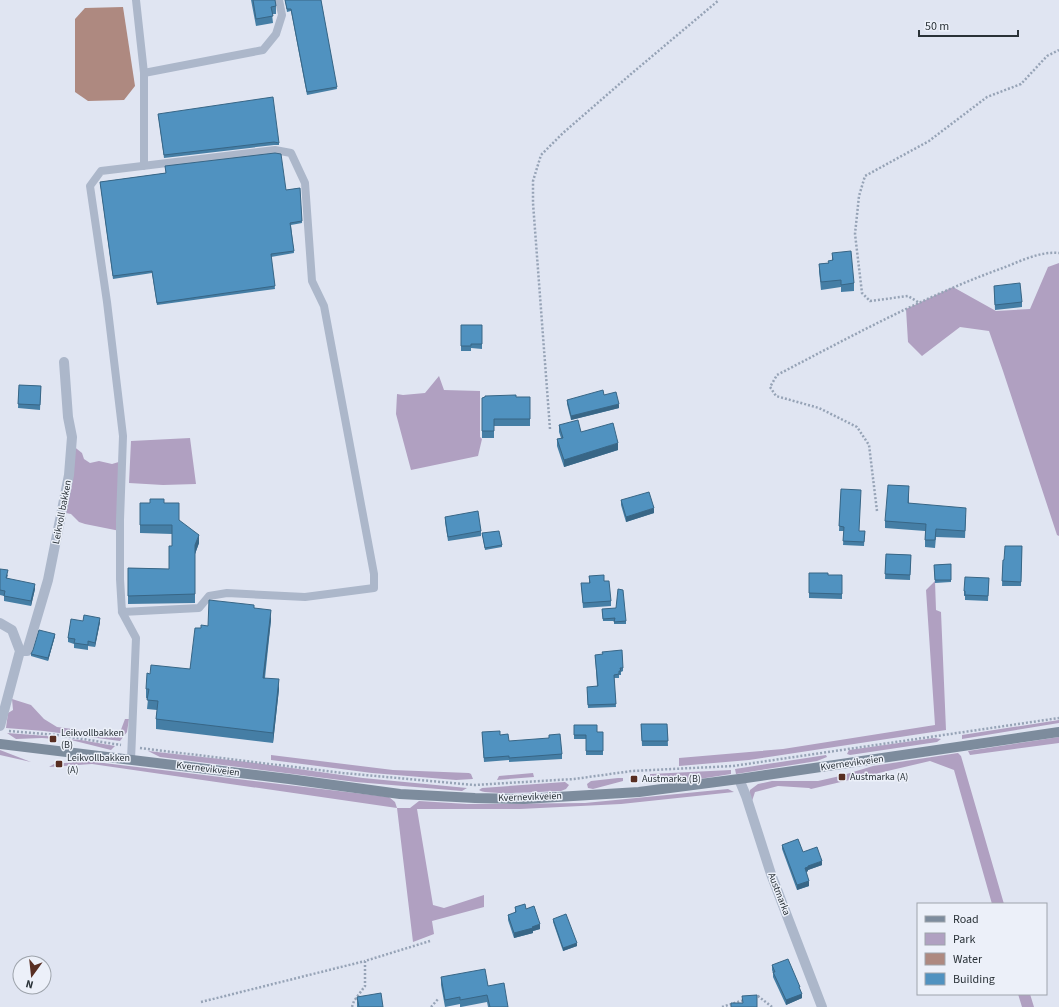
<svg xmlns="http://www.w3.org/2000/svg" width="1059" height="1007" viewBox="0 0 1059 1007" font-family="'Source Sans 3',sans-serif">
  <style>
    .green { fill: #b0a0c1 }
    .water { fill: #ae8980 }
    .lines { fill: none; stroke-linecap: round; stroke-linejoin: round }
    .path { stroke: #96a3b6; stroke-width: 2.5; stroke-dasharray: 2 2; stroke-linecap: butt }
    .service { stroke: #acb7ca; stroke-width: 8 }
    .minor { stroke: #acb7ca; stroke-width: 10 }
    .secondary { stroke: #7d8c9d; stroke-width: 10 }
    .wall { fill: #457ea5 }
    .shaded-wall { fill: #386686 }
    .building { fill: #5092c0; stroke: #386686 }
    .poi-dot { fill: #582e22; stroke: #ecf0f9; stroke-width: 1.5 }
    .labels { text-anchor: middle; dominant-baseline: central; stroke-width: 3; stroke-linejoin: round; paint-order: stroke }
    .street-label { font-size: 10px; fill: #2a3238; stroke: #ecf0f9 }
    .poi-label { font-size: 10px; fill: #2a3238; stroke: #ecf0f9; text-anchor: start }
  </style>
  <rect width="100%" height="100%" fill="#e0e5f2"/>
  <path class="green" d="M 1059,263 L 1059,536 L 1057,535 L 1003,371 L 989,331 L 960,327 L 922,356 L 908,342 L 906,309 L 953,287 L 996,311 L 1030,309 L 1048,267 Z
    M 439,376 L 444,390 L 480,391 L 480,437 L 482,439 L 478,456 L 411,470 L 396,414 L 397,394 L 403,395 L 425,393 Z
    M 190,438 L 196,484 L 163,485 L 129,483 L 131,441 Z
    M 72,445 L 82,453 L 84,459 L 90,463 L 99,461 L 112,464 L 122,461 L 120,531 L 85,524 L 79,522 L 71,514 L 61,512 Z
    M 935,581 L 936,610 L 941,612 L 946,730 L 749,760 L 679,766 L 679,758 L 783,749 L 935,725 L 926,590 Z
    M 12,699 L 31,705 L 44,719 L 57,727 L 119,735 L 125,719 L 129,719 L 127,732 L 120,741 L 44,731 L 6,728 L 8,713 L 13,710 Z
    M 1059,720 L 1059,723 L 962,739 L 962,735 Z
    M 7,733 L 47,736 L 56,739 L 42,738 L 16,739 Z
    M 1059,737 L 1059,743 L 970,755 L 968,751 Z
    M 934,738 L 941,739 L 937,742 L 850,755 L 847,754 L 849,750 Z
    M 67,739 L 81,740 L 115,746 L 111,750 Z
    M 0,750 L 31,762 L 0,755 Z
    M 148,751 L 248,762 L 363,778 L 467,788 L 462,791 L 356,782 L 160,757 Z
    M 958,753 L 961,756 L 1004,904 L 992,904 L 954,770 L 930,761 L 811,789 L 809,788 L 778,786 L 755,792 L 751,804 L 749,796 L 750,790 L 758,784 L 772,781 L 818,781 L 840,776 L 873,766 Z
    M 271,755 L 393,770 L 469,773 L 471,774 L 473,779 L 456,780 L 372,773 L 271,760 Z
    M 826,755 L 827,757 L 817,761 L 736,774 L 735,769 Z
    M 87,761 L 389,797 L 395,802 L 397,808 L 410,808 L 419,801 L 467,804 L 585,803 L 728,789 L 734,792 L 621,804 L 520,809 L 417,809 L 433,905 L 444,908 L 484,895 L 484,907 L 432,921 L 434,934 L 413,942 L 397,808 L 92,764 L 49,767 L 54,764 Z
    M 731,770 L 731,774 L 693,780 L 650,778 L 650,774 Z
    M 533,773 L 534,777 L 497,780 L 499,776 Z
    M 618,778 L 623,778 L 623,781 L 593,789 L 588,788 L 587,784 L 591,781 Z
    M 565,782 L 569,785 L 566,789 L 561,791 C 548,791 486,796 479,790 L 482,788 Z
    M 1018,994 L 1030,994 L 1034,1007 L 1022,1007 Z"/>
  <path class="water" d="M 123,7 L 135,86 L 124,100 L 88,101 L 75,92 L 75,19 L 85,8 Z"/>
  <g class="lines">
    <path class="path" d="M 918,302 L 908,296 L 870,301 L 862,293 L 855,234 L 859,196 L 865,176 L 929,141 L 987,97 L 1021,84 L 1047,56 L 1059,50
      M 550,429 L 533,203 L 533,181 L 541,155 L 563,133 L 631,74 L 719,0
      M 877,511 L 869,445 L 857,427 L 819,408 L 776,396 L 770,387 L 777,375 C 850,337 923,297 1000,269 C 1019,262 1039,251 1059,253
      M 9,731 L 57,735 L 121,745
      M 140,748 L 343,773 L 474,785 L 574,779 L 632,771 L 733,766 L 1059,718
      M 754,997 L 758,996 L 772,1007
      M 201,1002 L 365,961
      M 352,1007 L 354,1001 L 365,986 L 365,961 L 430,941
      M 431,1007 L 439,998
      M 722,1007 L 744,1000"/>
    <path class="service" d="M 136,0 L 144,73 L 144,166
      M 144,73 L 263,50 L 276,34 L 282,15 L 279,0
      M 275,150 L 291,153 L 305,183 L 312,281 L 324,306 L 374,574 L 374,588 L 305,597 L 227,593 L 209,596 L 199,608 L 122,612 L 120,579 L 120,520 L 123,436 L 107,302 L 90,186 L 101,171 Z
      M 122,612 L 136,638 L 131,760"/>
    <path class="minor" d="M 0,623 L 12,630 L 20,651 L 0,726
      M 20,651 L 27,651 L 48,580 L 69,475 L 72,437 L 68,417 L 64,362
      M 739,779 L 746,796 L 771,874 L 822,1007"/>
    <path class="secondary" d="M 0,744 L 289,779 L 400,794 L 475,798 L 524,799 L 639,792 L 739,779 L 1059,732"/>
  </g>
  <path class="wall" d="M 251,0 L 275,0 L 276,6 L 276,14 L 272,14 L 273,23 L 256,26 Z
    M 285,0 L 321,0 L 337,89 L 307,95 L 291,11 L 287,12 Z
    M 158,114 L 279,143 L 279,145 L 274,145 L 164,158 Z
    M 165,166 L 286,190 L 300,188 L 302,223 L 291,225 L 294,253 L 271,257 L 275,289 L 157,305 L 152,273 L 113,279 L 100,182 L 166,173 Z
    M 832,253 L 854,283 L 854,291 L 841,292 L 841,287 L 821,290 L 819,271 L 819,264 L 828,263 L 832,260 Z
    M 994,286 L 1022,302 L 1022,307 L 995,310 Z
    M 461,325 L 482,325 L 482,349 L 471,348 L 471,351 L 461,351 Z
    M 19,385 L 41,386 L 40,410 L 18,408 Z
    M 604,395 L 619,408 L 571,420 L 567,404 L 567,400 Z
    M 530,397 L 530,426 L 494,426 L 494,438 L 482,438 L 482,398 Z
    M 559,425 L 581,432 L 618,450 L 564,467 L 557,446 L 557,439 L 561,438 L 559,432 Z
    M 841,489 L 859,531 L 865,531 L 864,546 L 843,545 L 844,531 L 839,531 Z
    M 909,493 L 909,503 L 966,515 L 965,538 L 936,537 L 935,548 L 925,547 L 925,531 L 885,528 L 885,521 Z
    M 621,500 L 654,513 L 626,522 L 621,505 Z
    M 140,503 L 164,503 L 199,543 L 195,554 L 195,603 L 128,604 L 128,568 L 169,569 L 172,546 L 172,534 L 140,533 Z
    M 445,517 L 481,531 L 481,536 L 448,541 L 445,522 Z
    M 482,533 L 502,545 L 502,547 L 485,550 Z
    M 1022,546 L 1021,586 L 1002,586 L 1003,560 L 1004,560 Z
    M 886,554 L 911,555 L 910,580 L 885,579 Z
    M 951,564 L 951,582 L 935,583 L 934,565 Z
    M 0,569 L 8,575 L 7,578 L 35,589 L 31,606 L 4,601 L 4,596 L 0,595 Z
    M 809,573 L 828,575 L 842,575 L 842,599 L 809,598 Z
    M 589,576 L 604,581 L 611,601 L 611,606 L 583,608 L 581,583 L 589,583 Z
    M 989,578 L 988,601 L 965,600 L 965,596 L 964,596 L 964,591 Z
    M 254,608 L 271,620 L 265,678 L 279,689 L 273,743 L 156,729 L 156,719 L 157,710 L 147,709 L 148,699 L 146,698 L 146,689 L 150,674 L 190,669 L 201,628 L 208,626 Z
    M 602,609 L 626,621 L 626,624 L 614,624 L 614,621 L 603,621 Z
    M 83,621 L 100,622 L 95,647 L 88,646 L 88,650 L 74,648 L 74,644 L 68,642 L 68,638 Z
    M 55,636 L 48,661 L 31,656 L 31,654 Z
    M 595,655 L 623,668 L 623,671 L 621,672 L 621,675 L 619,675 L 619,678 L 614,678 L 616,707 L 588,708 L 587,691 L 597,686 Z
    M 641,724 L 667,724 L 668,746 L 642,746 Z
    M 574,725 L 597,732 L 603,732 L 603,755 L 586,755 L 586,739 L 574,739 Z
    M 482,732 L 500,735 L 509,741 L 562,754 L 562,759 L 509,762 L 509,760 L 484,762 Z
    M 782,845 L 803,852 L 822,865 L 808,870 L 808,871 L 806,872 L 809,886 L 797,890 L 782,849 Z
    M 515,907 L 526,909 L 540,929 L 533,931 L 533,933 L 514,938 L 508,920 L 508,915 L 515,913 Z
    M 553,919 L 577,946 L 563,951 L 553,922 Z
    M 772,965 L 800,991 L 802,998 L 786,1005 L 773,977 L 773,973 L 772,970 Z
    M 441,977 L 488,986 L 508,1007 L 488,1007 L 487,1002 L 461,1007 L 460,1007 L 460,1004 L 445,1007 L 441,985 Z
    M 357,997 L 383,1007 L 357,1007 Z"/>
  <path class="shaded-wall" d="M 619,404 L 619,408 L 571,420 L 571,416 Z
    M 618,443 L 618,450 L 564,467 L 564,460 Z
    M 654,508 L 654,513 L 626,522 L 626,517 Z
    M 199,535 L 199,543 L 195,554 L 195,603 L 195,545 Z
    M 35,584 L 35,589 L 31,606 L 31,601 Z
    M 271,610 L 271,620 L 263,687 L 263,678 Z
    M 100,618 L 100,622 L 95,647 L 95,643 Z
    M 55,634 L 55,636 L 48,661 L 48,658 Z
    M 279,679 L 279,689 L 273,743 L 273,733 Z
    M 822,861 L 822,865 L 808,870 L 808,871 L 805,873 L 805,868 L 808,866 Z
    M 809,881 L 809,886 L 797,890 L 797,885 Z
    M 540,924 L 540,929 L 533,931 L 533,933 L 514,938 L 514,933 Z
    M 577,943 L 577,946 L 563,951 L 563,948 Z
    M 802,994 L 802,998 L 786,1005 L 786,1000 Z"/>
  <path class="building" d="M 253,0 L 275,0 L 276,6 L 271,7 L 273,16 L 256,19 Z
    M 285,0 L 321,0 L 337,87 L 307,92 L 291,9 L 287,9 Z
    M 273,97 L 279,143 L 274,142 L 164,155 L 158,114 Z
    M 275,153 L 281,154 L 286,190 L 300,188 L 302,221 L 290,223 L 294,251 L 271,254 L 275,286 L 157,303 L 152,271 L 113,276 L 100,182 L 166,173 L 165,166 Z
    M 851,251 L 854,283 L 841,285 L 841,280 L 821,282 L 819,264 L 829,263 L 828,261 L 833,260 L 832,253 Z
    M 1020,283 L 1022,302 L 995,305 L 994,286 Z
    M 461,325 L 482,325 L 482,344 L 471,344 L 471,346 L 461,346 Z
    M 19,385 L 41,386 L 40,405 L 18,404 Z
    M 603,390 L 604,395 L 616,392 L 619,404 L 571,416 L 567,400 Z
    M 516,395 L 516,397 L 530,397 L 530,419 L 494,419 L 494,431 L 482,431 L 482,398 L 485,397 L 485,396 Z
    M 578,420 L 581,432 L 613,423 L 618,443 L 564,460 L 557,439 L 563,438 L 559,425 Z
    M 888,485 L 909,486 L 908,503 L 966,508 L 965,531 L 936,529 L 935,540 L 925,540 L 926,524 L 885,521 Z
    M 841,489 L 861,490 L 859,531 L 865,531 L 864,542 L 843,541 L 844,527 L 839,526 Z
    M 649,492 L 654,508 L 626,517 L 621,500 Z
    M 150,499 L 164,499 L 164,503 L 179,503 L 179,520 L 199,535 L 195,545 L 195,594 L 128,596 L 128,568 L 169,569 L 169,546 L 172,546 L 172,525 L 140,525 L 140,503 L 150,503 Z
    M 478,511 L 481,531 L 448,537 L 445,517 Z
    M 499,531 L 502,545 L 485,548 L 482,533 Z
    M 1005,546 L 1022,546 L 1021,582 L 1002,581 L 1003,560 L 1004,560 Z
    M 886,554 L 911,555 L 910,575 L 885,574 Z
    M 951,564 L 951,580 L 935,580 L 934,565 Z
    M 0,569 L 8,570 L 6,578 L 35,584 L 31,601 L 4,596 L 5,591 L 0,590 Z
    M 809,573 L 828,573 L 828,575 L 842,575 L 842,594 L 809,593 Z
    M 604,575 L 604,581 L 609,581 L 611,601 L 583,603 L 581,583 L 590,583 L 589,576 Z
    M 965,577 L 989,578 L 988,596 L 965,595 L 965,591 L 964,591 Z
    M 618,589 L 623,590 L 626,621 L 614,622 L 615,618 L 603,619 L 602,609 L 616,608 Z
    M 209,600 L 254,605 L 254,608 L 271,610 L 263,678 L 279,679 L 273,733 L 156,719 L 158,701 L 147,700 L 149,689 L 146,689 L 147,673 L 150,674 L 151,665 L 190,669 L 195,628 L 201,628 L 201,625 L 208,626 Z
    M 84,615 L 100,618 L 95,643 L 88,641 L 88,645 L 74,643 L 75,639 L 68,638 L 71,619 L 83,621 Z
    M 39,630 L 55,634 L 48,658 L 31,654 L 33,650 Z
    M 622,650 L 623,668 L 620,668 L 621,671 L 619,671 L 619,674 L 614,675 L 616,704 L 588,705 L 587,687 L 598,686 L 595,655 L 603,654 L 602,652 Z
    M 641,724 L 667,724 L 668,741 L 642,741 Z
    M 574,725 L 597,725 L 597,732 L 603,732 L 603,751 L 586,751 L 586,735 L 574,735 Z
    M 500,731 L 500,735 L 508,734 L 509,741 L 549,738 L 549,735 L 560,734 L 562,754 L 509,758 L 509,756 L 484,758 L 482,732 Z
    M 798,839 L 803,852 L 817,847 L 822,861 L 808,866 L 808,867 L 805,868 L 809,881 L 797,885 L 782,845 Z
    M 525,904 L 526,909 L 534,906 L 540,924 L 532,927 L 533,928 L 514,933 L 508,915 L 516,912 L 515,907 Z
    M 566,914 L 577,943 L 563,948 L 553,919 Z
    M 788,959 L 800,987 L 799,987 L 802,994 L 786,1000 L 773,972 L 775,972 L 772,965 Z
    M 485,969 L 488,986 L 504,983 L 508,1007 L 490,1007 L 487,995 L 460,1000 L 460,997 L 445,1000 L 441,977 Z
    M 381,993 L 383,1007 L 359,1007 L 357,997 Z
    M 757,995 L 757,1007 L 731,1007 L 731,1003 L 743,1003 L 742,996 Z"/>
  <g class="poi-dot">
    <rect x="49" y="735" width="8" height="8" rx="2"/>
    <rect x="55" y="760" width="8" height="8" rx="2"/>
    <rect x="838" y="773" width="8" height="8" rx="2"/>
    <rect x="630" y="775" width="8" height="8" rx="2"/>
  </g>
  <g class="labels">
    <g class="street-label">
      <text transform="translate(62 512) rotate(-79)">Leikvoll bakken</text>
      <text transform="translate(852 763) rotate(-8)">Kvernevikveien</text>
      <text transform="translate(208 769) rotate(7)">Kvernevikveien</text>
      <text transform="translate(530 797) rotate(-2)">Kvernevikveien</text>
      <text transform="translate(779 894) rotate(69)">Austmarka</text>
    </g>
    <g class="poi-label">
      <text x="61" y="733">Leikvollbakken<tspan x="61" dy="12">(B)</tspan></text>
      <text x="67" y="758">Leikvollbakken<tspan x="67" dy="12">(A)</tspan></text>
      <text x="850" y="777">Austmarka (A)</text>
      <text x="642" y="779">Austmarka (B)</text>
    </g>
  </g>
  <rect x="917" y="903" width="130" height="92" fill="#ecf0f9" stroke="#9ea4ac"/>
  <rect x="925" y="916" width="20" height="6" fill="#7d8c9d" stroke="#9ea4ac"/>
  <text x="953" y="923" font-size="12" fill="#2a3238">Road</text>
  <rect x="925" y="933" width="20" height="12" fill="#b0a0c1" stroke="#9ea4ac"/>
  <text x="953" y="943" font-size="12" fill="#2a3238">Park</text>
  <rect x="925" y="953" width="20" height="12" fill="#ae8980" stroke="#9ea4ac"/>
  <text x="953" y="963" font-size="12" fill="#2a3238">Water</text>
  <rect x="925" y="973" width="20" height="12" fill="#5092c0" stroke="#9ea4ac"/>
  <text x="953" y="983" font-size="12" fill="#2a3238">Building</text>
  <g transform="translate(32 975) rotate(195)"><circle r="19" fill="#ecf0f9" stroke="#9ea4ac"/>
  <path d="M0-3L7 15L0 10L-7 15Z" fill="#582e22"/>
  <text y="-6" font-size="11" font-weight="bold" text-anchor="middle" fill="#2a3238">N</text>
  </g>
  <path d="M919 30v6h99v-6" fill="none" stroke="#2a3238" stroke-width="2"/>
  <text x="925" y="30" font-size="12" fill="#2a3238" stroke="#ecf0f9" stroke-width="3" paint-order="stroke">50 m</text>
</svg>
